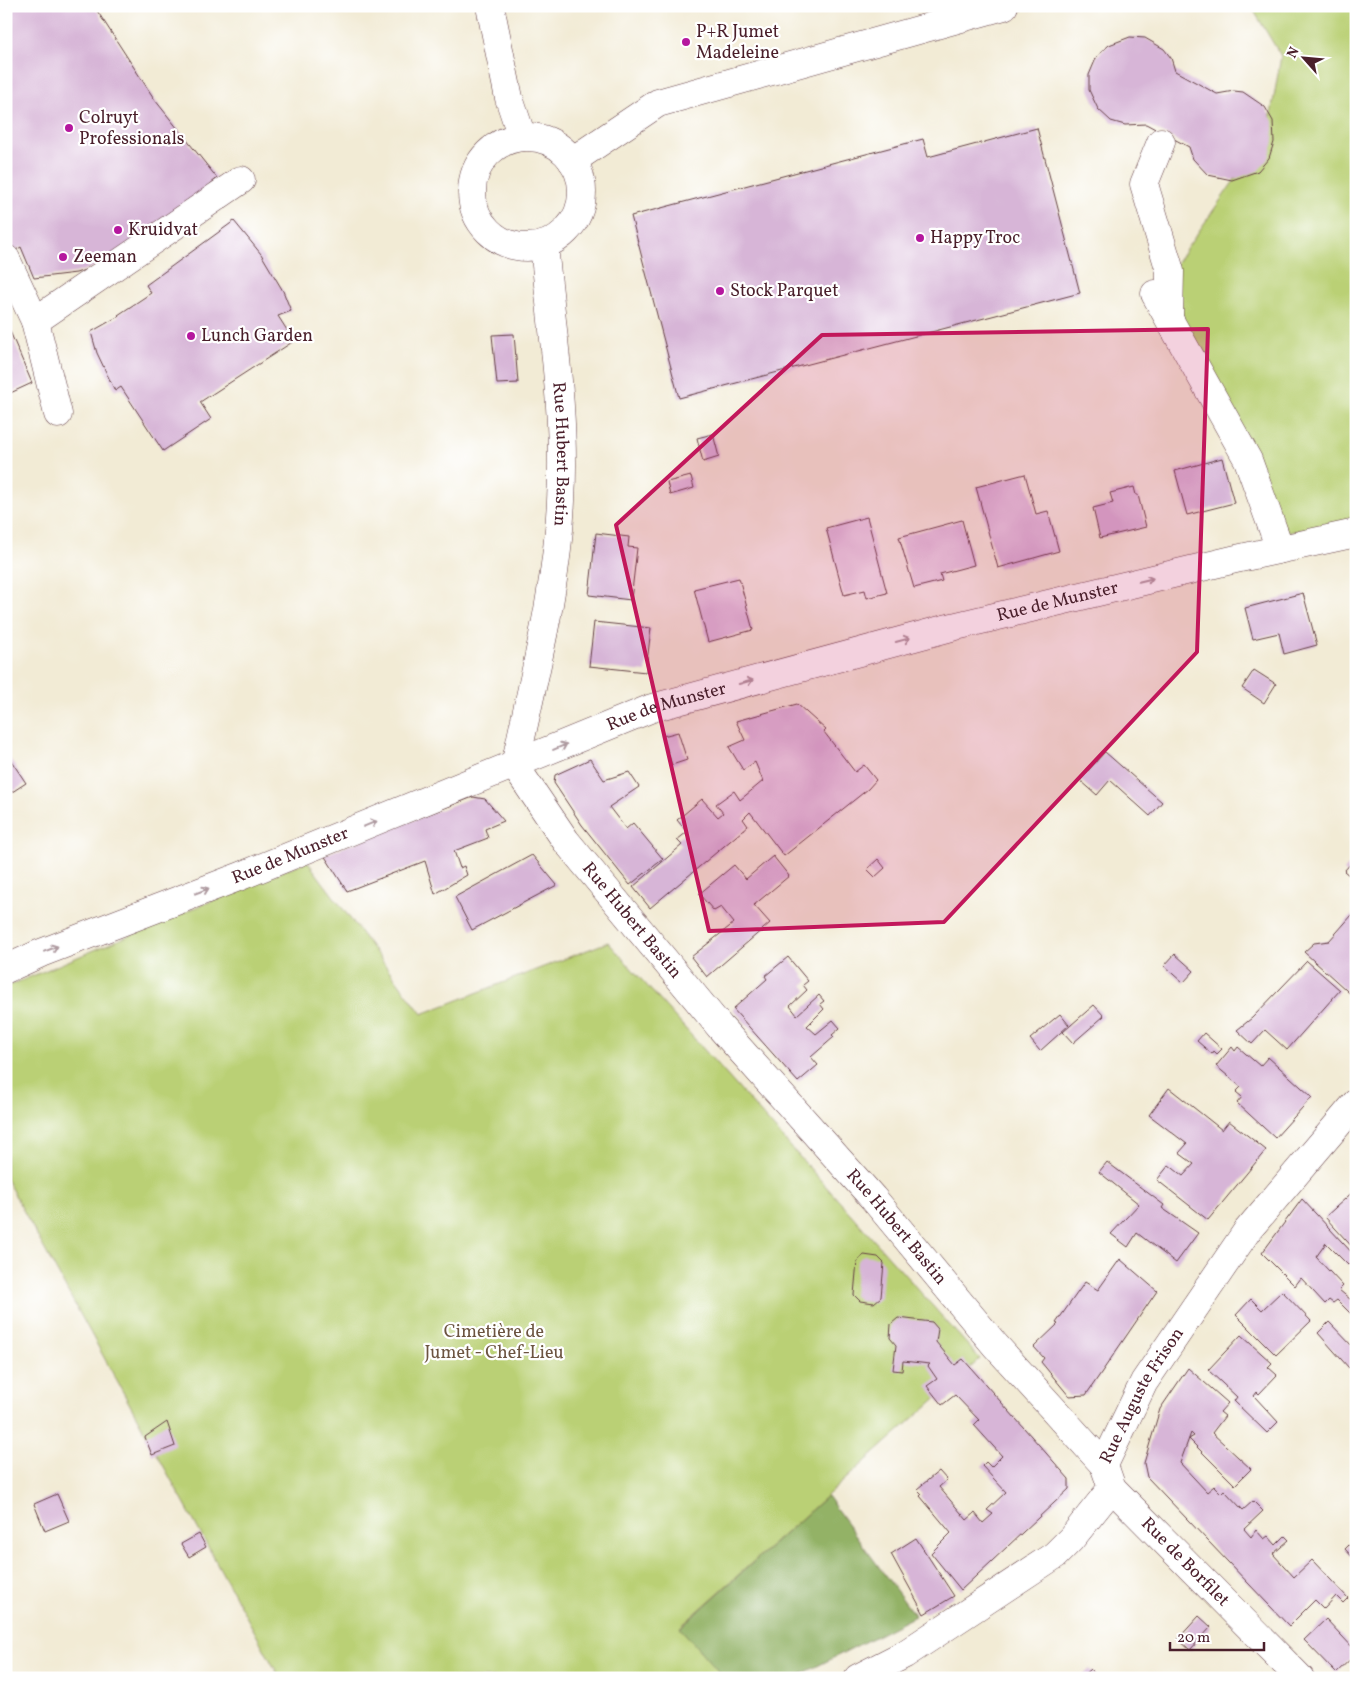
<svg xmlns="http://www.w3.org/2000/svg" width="1362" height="1684" viewBox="0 0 1362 1684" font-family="Vollkorn,serif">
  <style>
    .green { fill: #bad074; stroke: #827850 }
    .forest { fill: #93b266; stroke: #6e6848 }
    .building { fill: #d7b5d7 }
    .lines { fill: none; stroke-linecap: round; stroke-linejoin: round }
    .minor-casing { stroke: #633e44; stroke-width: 29 }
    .minor { stroke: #fff; stroke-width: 28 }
    .oneway { stroke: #ae9aa0 }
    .marked { fill: #c2185b; fill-opacity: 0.2; stroke: #c2185b; stroke-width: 4; stroke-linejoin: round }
    .poi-dot { fill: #b5179e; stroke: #fff; stroke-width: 2 }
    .labels { text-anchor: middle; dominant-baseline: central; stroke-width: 4.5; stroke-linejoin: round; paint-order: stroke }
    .poi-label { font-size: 18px; fill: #4a1f2b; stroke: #fff; text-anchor: start }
    .street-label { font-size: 18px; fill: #4a1f2b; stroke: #fff }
    .park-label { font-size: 18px; fill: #6c5441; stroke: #fff }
  </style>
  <rect width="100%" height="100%" fill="#fff"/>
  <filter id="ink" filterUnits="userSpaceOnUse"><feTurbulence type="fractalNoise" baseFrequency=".02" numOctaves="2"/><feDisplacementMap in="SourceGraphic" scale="10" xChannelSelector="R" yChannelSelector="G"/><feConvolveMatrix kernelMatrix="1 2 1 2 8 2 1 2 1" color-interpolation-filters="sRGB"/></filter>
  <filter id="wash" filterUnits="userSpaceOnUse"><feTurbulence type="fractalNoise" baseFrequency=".0096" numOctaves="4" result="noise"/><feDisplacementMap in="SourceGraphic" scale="20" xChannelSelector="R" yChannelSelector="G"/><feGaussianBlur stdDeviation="1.12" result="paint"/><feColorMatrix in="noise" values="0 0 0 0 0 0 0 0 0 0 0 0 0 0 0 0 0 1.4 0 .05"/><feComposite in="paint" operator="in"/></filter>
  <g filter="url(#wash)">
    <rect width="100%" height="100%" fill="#f2ebd5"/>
    <path class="green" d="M 1251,6 L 1356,6 L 1356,519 L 1275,535 L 1155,294 L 1268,132 L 1281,56 Z
      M 307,861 L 422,1014 L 608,942 L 980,1359 L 680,1627 L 724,1678 L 280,1678 L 6,1179 L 6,987 Z"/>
    <path class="forest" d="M 827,1496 L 915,1616 L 794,1678 L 724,1678 L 680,1628 Z"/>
    <g id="blocks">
      <path class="building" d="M 6,6 L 94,6 L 155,100 L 217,178 L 189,204 L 105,263 L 76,273 L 34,278 L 21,247 L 6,256 Z
        M 1130,37 L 1145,38 L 1164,49 L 1171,58 L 1175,71 L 1217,94 L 1234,91 L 1243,92 L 1265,107 L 1273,121 L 1274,142 L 1269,158 L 1258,171 L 1232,180 L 1208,175 L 1193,159 L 1189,147 L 1146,124 L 1125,125 L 1111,121 L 1098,109 L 1089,90 L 1089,75 L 1097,56 L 1109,45 Z
        M 1037,128 L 1080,293 L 679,398 L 631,216 L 923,139 L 928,157 Z
        M 234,221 L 261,254 L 283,291 L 291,311 L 278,316 L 294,341 L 200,402 L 211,419 L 163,451 L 121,387 L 115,391 L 97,353 L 91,332 L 119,316 L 118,315 L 151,293 L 146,285 Z
        M 6,322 L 32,383 L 6,395 Z
        M 514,334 L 518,383 L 497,384 L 492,335 Z
        M 713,434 L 719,457 L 703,462 L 697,438 Z
        M 1222,458 L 1234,503 L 1187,515 L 1175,471 Z
        M 1025,474 L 1036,514 L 1048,511 L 1059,551 L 998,568 L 976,487 Z
        M 691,476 L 694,488 L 670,495 L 667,482 Z
        M 1134,487 L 1136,495 L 1138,495 L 1146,527 L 1100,538 L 1093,508 L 1113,503 L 1110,493 Z
        M 867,517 L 887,593 L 867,598 L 865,590 L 844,595 L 826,528 Z
        M 962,520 L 974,565 L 940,574 L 942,581 L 914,588 L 899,537 Z
        M 596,533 L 629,537 L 628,547 L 637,548 L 631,600 L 589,595 Z
        M 739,578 L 753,630 L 708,642 L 694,589 Z
        M 1303,593 L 1317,645 L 1284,654 L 1279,633 L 1253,639 L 1245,608 Z
        M 594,622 L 651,628 L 646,672 L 589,666 Z
        M 1254,670 L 1276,684 L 1264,703 L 1242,688 Z
        M 797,704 L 826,730 L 824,732 L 855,772 L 864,765 L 876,780 L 868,789 L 784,856 L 750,812 L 743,819 L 748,826 L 650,908 L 633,887 L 682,845 L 677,840 L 687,832 L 677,820 L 702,799 L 718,817 L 723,813 L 716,804 L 734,791 L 740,800 L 763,781 L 755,762 L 743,770 L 729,747 L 745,740 L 736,721 Z
        M 678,732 L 687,760 L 672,765 L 663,736 Z
        M 1105,752 L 1162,802 L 1150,816 L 1110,780 L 1097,795 L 1080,780 Z
        M 6,753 L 26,783 L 6,796 Z
        M 590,759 L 604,780 L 629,772 L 639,787 L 609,807 L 626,829 L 633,823 L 663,859 L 630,885 L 582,825 L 554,783 L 555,775 Z
        M 473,797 L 485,799 L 504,821 L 485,829 L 488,838 L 454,851 L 460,868 L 464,866 L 467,875 L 435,894 L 425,861 L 347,891 L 324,855 Z
        M 532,855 L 557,885 L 472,930 L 455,897 Z
        M 773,856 L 789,876 L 754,905 L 770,923 L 707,977 L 691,957 L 734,923 L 721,907 L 714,911 L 699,894 L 734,865 L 746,879 Z
        M 878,859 L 885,868 L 875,877 L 867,869 Z
        M 1354,860 L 1356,862 L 1356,881 L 1344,871 Z
        M 1352,915 L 1356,919 L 1356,999 L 1304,952 L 1314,943 L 1329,941 Z
        M 1175,954 L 1194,971 L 1183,983 L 1164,966 Z
        M 788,957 L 808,981 L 803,985 L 807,990 L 790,1006 L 797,1015 L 819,995 L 824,1001 L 820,1004 L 824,1009 L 807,1026 L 816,1034 L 833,1020 L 840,1028 L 832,1035 L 834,1037 L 811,1057 L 818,1065 L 798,1082 L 733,1009 L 767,979 L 765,976 Z
        M 1307,961 L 1340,990 L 1287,1050 L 1265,1030 L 1252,1044 L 1237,1030 L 1252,1018 Z
        M 1094,1005 L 1104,1016 L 1073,1043 L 1063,1032 Z
        M 1060,1014 L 1069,1025 L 1040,1051 L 1030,1039 Z
        M 1204,1033 L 1222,1049 L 1217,1054 L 1214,1051 L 1212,1054 L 1197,1041 Z
        M 1232,1047 L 1235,1051 L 1238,1047 L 1260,1066 L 1268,1057 L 1312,1097 L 1275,1138 L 1237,1103 L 1242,1097 L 1236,1092 L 1241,1087 L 1216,1066 Z
        M 1169,1088 L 1222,1130 L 1229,1121 L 1266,1150 L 1208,1220 L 1157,1180 L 1169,1165 L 1183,1176 L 1194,1164 L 1179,1153 L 1187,1144 L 1149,1115 Z
        M 1107,1162 L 1164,1205 L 1162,1208 L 1198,1233 L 1176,1263 L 1137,1233 L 1128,1247 L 1111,1234 L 1139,1204 L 1099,1172 Z
        M 1356,1189 L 1356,1251 L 1325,1217 Z
        M 1302,1199 L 1356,1257 L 1348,1265 L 1326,1243 L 1316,1257 L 1343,1286 L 1339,1290 L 1356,1304 L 1356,1319 L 1337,1300 L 1333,1303 L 1329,1300 L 1325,1304 L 1301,1278 L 1295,1286 L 1262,1253 Z
        M 864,1255 L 878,1257 L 884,1263 L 881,1297 L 874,1303 L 860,1301 L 854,1295 L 857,1261 Z
        M 1120,1259 L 1157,1291 L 1086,1395 L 1069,1396 L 1041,1362 L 1044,1358 L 1034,1347 L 1058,1324 L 1056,1323 L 1085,1282 L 1098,1290 Z
        M 1282,1291 L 1311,1321 L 1276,1355 L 1236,1315 L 1251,1299 L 1262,1310 Z
        M 898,1318 L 932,1322 L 938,1329 L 936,1342 L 955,1365 L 963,1359 L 1069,1479 L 1069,1489 L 961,1590 L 931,1553 L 951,1533 L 920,1496 L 922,1494 L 917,1489 L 939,1471 L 947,1480 L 939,1487 L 967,1520 L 975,1513 L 983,1523 L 993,1514 L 987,1510 L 1006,1492 L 982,1466 L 986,1462 L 991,1467 L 1002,1456 L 974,1425 L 979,1420 L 955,1395 L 942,1405 L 927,1386 L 937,1379 L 928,1366 L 930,1364 L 903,1361 L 902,1371 L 893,1370 L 896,1345 L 890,1338 L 891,1324 Z
        M 1329,1322 L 1356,1350 L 1356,1361 L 1349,1368 L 1318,1333 Z
        M 1241,1335 L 1272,1363 L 1268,1367 L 1277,1375 L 1259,1394 L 1257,1392 L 1254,1396 L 1278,1422 L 1267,1433 L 1234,1401 L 1237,1397 L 1208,1370 Z
        M 1188,1368 L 1228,1403 L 1220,1412 L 1225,1416 L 1212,1433 L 1251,1469 L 1235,1485 L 1189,1439 L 1194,1436 L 1191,1433 L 1180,1463 L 1207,1492 L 1214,1486 L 1221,1493 L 1224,1490 L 1243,1510 L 1253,1501 L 1263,1511 L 1244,1529 L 1251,1537 L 1256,1530 L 1264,1539 L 1268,1536 L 1276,1545 L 1285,1536 L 1289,1540 L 1273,1554 L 1294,1577 L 1312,1560 L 1348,1598 L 1343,1603 L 1336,1596 L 1324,1609 L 1315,1600 L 1289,1626 L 1147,1477 L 1144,1463 L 1160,1409 Z
        M 167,1422 L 175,1446 L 152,1455 L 145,1437 Z
        M 57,1494 L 69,1521 L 45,1531 L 34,1504 Z
        M 199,1534 L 206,1547 L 189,1557 L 181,1544 Z
        M 916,1538 L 954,1596 L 924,1614 L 891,1554 Z
        M 1356,1538 L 1356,1561 L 1345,1549 Z
        M 1199,1616 L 1211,1627 L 1190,1650 L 1178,1639 Z
        M 1326,1619 L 1356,1651 L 1356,1654 L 1336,1673 L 1304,1640 Z
        M 1090,1669 L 1098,1678 L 1080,1678 Z"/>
    </g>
  </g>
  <g filter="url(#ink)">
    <use href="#blocks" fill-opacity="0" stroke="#633e44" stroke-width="1"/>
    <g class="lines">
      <defs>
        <g id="minor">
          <path d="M 490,6 L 509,98 L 522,137"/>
          <circle cx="527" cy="192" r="55"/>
          <path d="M 1161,142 L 1144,184 L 1170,271 L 1169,318"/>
          <path d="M 572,161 L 658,103 L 1004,6"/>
          <path id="s1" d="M 544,245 C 552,330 566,416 561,501 C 557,591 533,679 515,766 L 566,841 L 720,1027 L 873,1198 L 995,1345 L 1104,1465"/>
          <path d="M 6,259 L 35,321"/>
          <path d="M 1155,294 L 1248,460 L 1280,549"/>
          <path d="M 58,414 L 35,321 L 241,180"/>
          <path id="s2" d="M 6,969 L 41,953 L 241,876 L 652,708 L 948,628 L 1236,559 L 1356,533"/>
          <path id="s3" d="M 1112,1488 L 1300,1678"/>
          <path id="s4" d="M 858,1678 L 905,1654 L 1055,1555 L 1071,1539 L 1112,1488 L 1104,1465 L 1144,1382 L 1247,1231 L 1356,1103"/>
        </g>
      </defs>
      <use href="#minor" class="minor-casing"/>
      <use href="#minor" class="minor"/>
    </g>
    <defs><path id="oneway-shaft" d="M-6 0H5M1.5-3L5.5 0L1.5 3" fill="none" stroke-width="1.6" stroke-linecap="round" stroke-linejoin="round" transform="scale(1.25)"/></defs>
    <g class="oneway">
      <use href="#oneway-shaft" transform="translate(1146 580) rotate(-13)"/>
      <use href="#oneway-shaft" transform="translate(903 640) rotate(-15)"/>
      <use href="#oneway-shaft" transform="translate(746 682) rotate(-15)"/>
      <use href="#oneway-shaft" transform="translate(560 747) rotate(-23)"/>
      <use href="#oneway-shaft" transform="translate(370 824) rotate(-22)"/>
      <use href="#oneway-shaft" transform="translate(202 891) rotate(-21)"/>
      <use href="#oneway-shaft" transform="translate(51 949) rotate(-21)"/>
    </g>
  </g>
  <path class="marked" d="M 1208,329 L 1197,652 L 944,922 L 709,931 L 616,525 L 822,335 Z"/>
  <g class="poi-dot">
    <circle cx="686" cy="42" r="5"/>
    <circle cx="69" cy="128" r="5"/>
    <circle cx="118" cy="230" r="5"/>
    <circle cx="920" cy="238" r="5"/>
    <circle cx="63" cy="257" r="5"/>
    <circle cx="720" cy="291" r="5"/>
    <circle cx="191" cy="336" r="5"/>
  </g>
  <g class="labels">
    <g class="poi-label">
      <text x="696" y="32">P+R Jumet<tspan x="696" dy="21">Madeleine</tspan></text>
      <text x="79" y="118">Colruyt<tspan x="79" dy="21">Professionals</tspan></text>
      <text x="128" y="230">Kruidvat</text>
      <text x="930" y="238">Happy Troc</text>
      <text x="73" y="257">Zeeman</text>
      <text x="730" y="291">Stock Parquet</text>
      <text x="201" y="336">Lunch Garden</text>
    </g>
    <g class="street-label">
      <text stroke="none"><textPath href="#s1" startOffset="210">Rue Hubert Bastin</textPath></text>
      <text stroke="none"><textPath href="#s2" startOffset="1116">Rue de Munster</textPath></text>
      <text stroke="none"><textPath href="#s2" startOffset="711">Rue de Munster</textPath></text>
      <text stroke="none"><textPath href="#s2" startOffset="306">Rue de Munster</textPath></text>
      <text stroke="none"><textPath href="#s1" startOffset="720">Rue Hubert Bastin</textPath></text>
      <text stroke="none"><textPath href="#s1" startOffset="1125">Rue Hubert Bastin</textPath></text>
      <text stroke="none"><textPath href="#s4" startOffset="424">Rue Auguste Frison</textPath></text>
      <text stroke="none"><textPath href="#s3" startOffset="104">Rue de Borfilet</textPath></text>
    </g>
    <g class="park-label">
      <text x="494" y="1332">Cimetière de<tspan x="494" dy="21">Jumet - Chef-Lieu</tspan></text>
    </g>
  </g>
  <rect width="1362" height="1684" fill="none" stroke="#fff" stroke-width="25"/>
  <g transform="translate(1304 58) rotate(297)" stroke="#ffffff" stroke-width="4" paint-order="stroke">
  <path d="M0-4L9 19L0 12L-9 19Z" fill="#4a1f2b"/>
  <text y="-8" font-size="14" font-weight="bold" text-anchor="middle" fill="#4a1f2b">N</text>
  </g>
  <path d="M1170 1642v8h94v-8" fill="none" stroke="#4a1f2b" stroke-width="2.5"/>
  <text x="1177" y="1642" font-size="15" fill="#4a1f2b" stroke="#ffffff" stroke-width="4" paint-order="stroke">20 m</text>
</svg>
